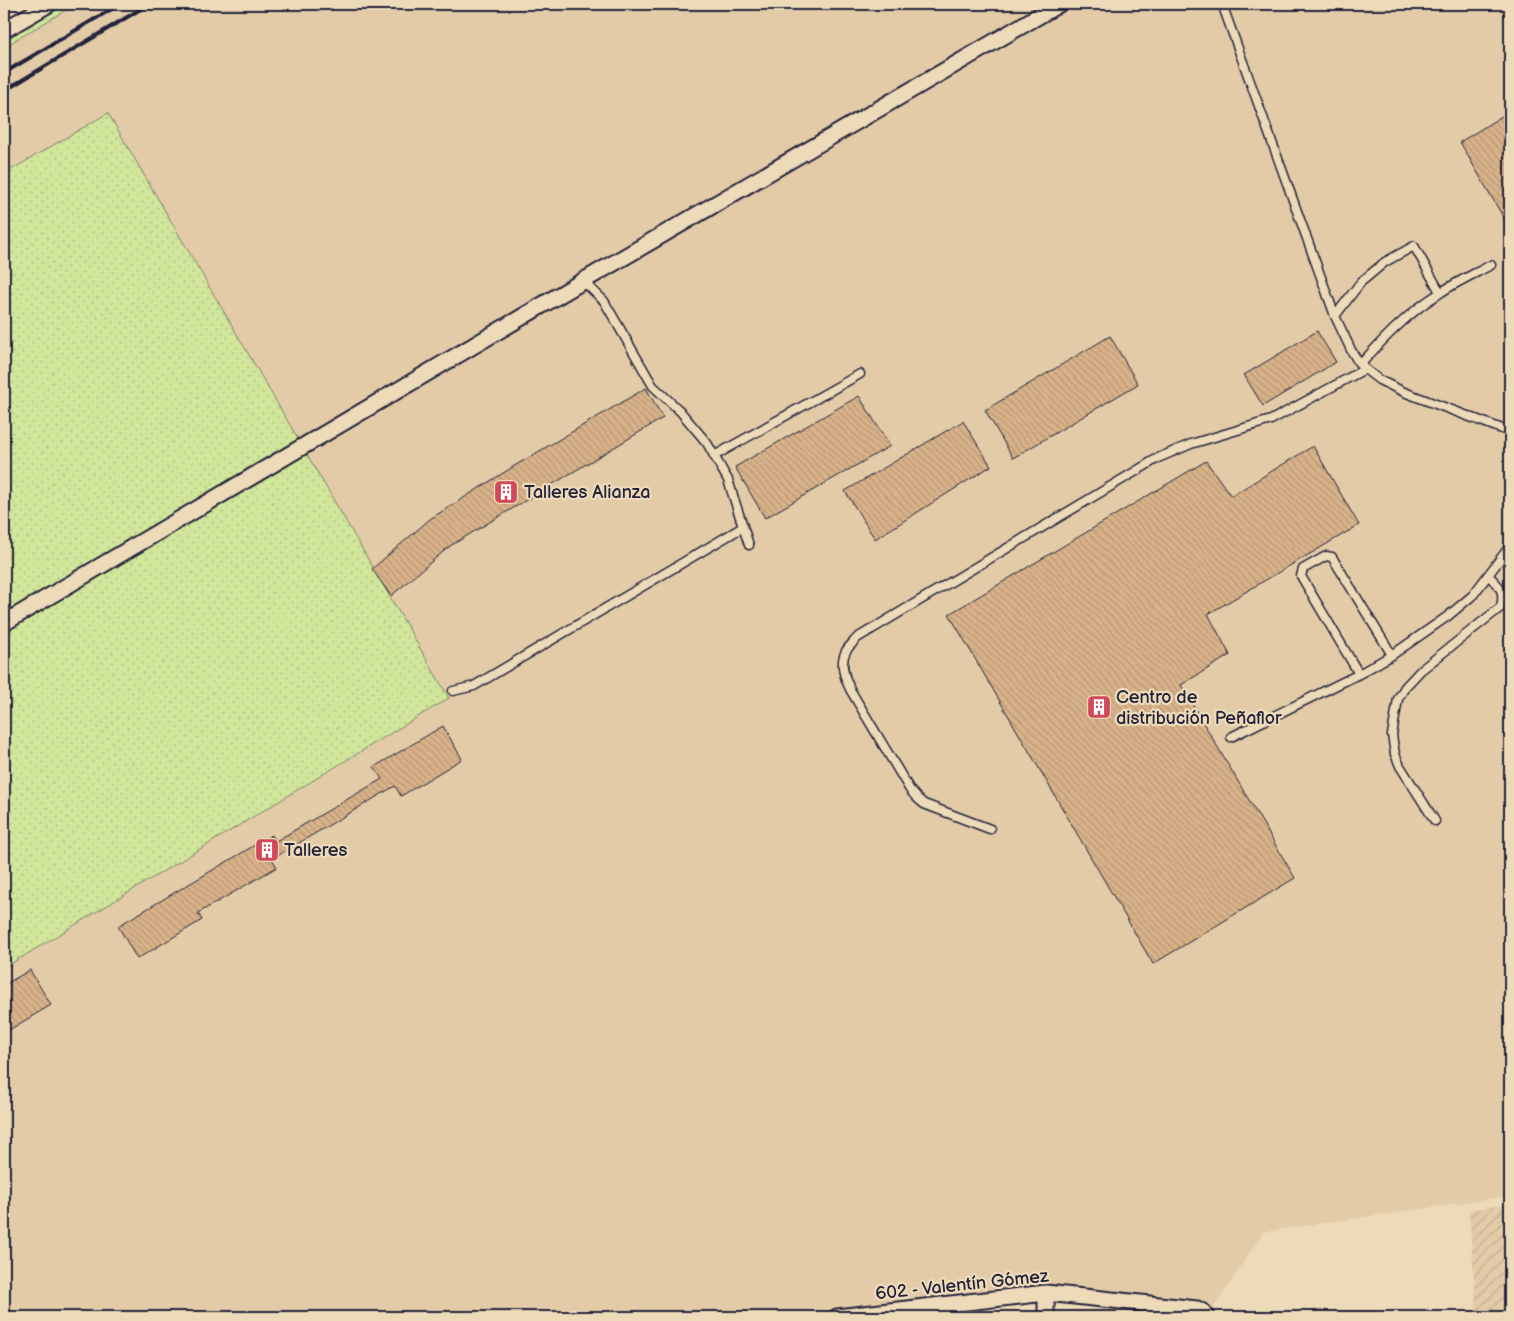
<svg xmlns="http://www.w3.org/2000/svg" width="1514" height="1321" viewBox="0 0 1514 1321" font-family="'Balsamiq Sans',sans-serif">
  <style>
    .built { fill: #e3cba8 }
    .industrial { fill: url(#industrial-furrows) }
    .grass { fill: url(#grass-dots); stroke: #7a846a }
    .park { fill: url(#park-crowns); stroke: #7a846a }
    .building { fill: url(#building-back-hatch); stroke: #22223b }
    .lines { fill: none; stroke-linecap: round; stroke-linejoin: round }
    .service-casing { stroke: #22223b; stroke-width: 11 }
    .minor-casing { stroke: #22223b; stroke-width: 19 }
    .service { stroke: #eddab8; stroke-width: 8 }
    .minor { stroke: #eddab8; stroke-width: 15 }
    .rail { stroke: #22223b; stroke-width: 4 }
    .labels { text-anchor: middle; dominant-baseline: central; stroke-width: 4.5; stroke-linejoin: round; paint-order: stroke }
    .poi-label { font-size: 18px; fill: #22223b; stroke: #eddab8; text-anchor: start }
    .street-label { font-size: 18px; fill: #22223b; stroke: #eddab8 }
  </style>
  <defs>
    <pattern id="industrial-furrows" width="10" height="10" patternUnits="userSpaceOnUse" patternTransform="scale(1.25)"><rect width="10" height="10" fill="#e3cba8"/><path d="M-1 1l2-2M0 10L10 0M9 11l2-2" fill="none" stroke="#c2ae92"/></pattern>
    <pattern id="grass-dots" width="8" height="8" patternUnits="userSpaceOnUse" patternTransform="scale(1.25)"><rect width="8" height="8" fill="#d1e69a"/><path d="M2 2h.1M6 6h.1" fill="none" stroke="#b3c586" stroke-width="1.8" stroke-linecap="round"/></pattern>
    <pattern id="park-crowns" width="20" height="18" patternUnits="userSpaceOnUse" patternTransform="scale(1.25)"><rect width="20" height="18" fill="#d1e69a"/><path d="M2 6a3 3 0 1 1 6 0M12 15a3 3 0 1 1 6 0" fill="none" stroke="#b3c586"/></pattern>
    <pattern id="building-back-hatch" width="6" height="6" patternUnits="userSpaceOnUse" patternTransform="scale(1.25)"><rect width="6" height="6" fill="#d8b289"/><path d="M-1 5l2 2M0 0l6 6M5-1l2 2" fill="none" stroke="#b99977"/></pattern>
  </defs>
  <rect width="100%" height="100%" fill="#eddab8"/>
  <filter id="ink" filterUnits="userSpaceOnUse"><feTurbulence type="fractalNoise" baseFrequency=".02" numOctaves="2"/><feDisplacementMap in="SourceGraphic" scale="10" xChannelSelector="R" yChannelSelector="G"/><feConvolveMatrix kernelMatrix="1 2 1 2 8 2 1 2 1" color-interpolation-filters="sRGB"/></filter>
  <g filter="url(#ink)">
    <path class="built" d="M 76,4 L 1510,4 L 1510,1196 L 1263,1232 L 1208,1317 L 1054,1293 L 836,1317 L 4,1317 L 4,47 Z"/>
    <path class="industrial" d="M 1510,1204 L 1510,1317 L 1477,1317 L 1469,1210 Z"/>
    <path class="grass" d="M 108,113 L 449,698 L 4,968 L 4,174 Z"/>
    <path class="park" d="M 63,4 L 76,4 L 4,47 L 4,39 Z"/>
    <path class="building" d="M 1510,111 L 1510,229 L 1460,142 Z
      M 1317,331 L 1336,362 L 1263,406 L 1244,375 Z
      M 1110,336 L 1138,384 L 1013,458 L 985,410 Z
      M 646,388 L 663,418 L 450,546 L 391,596 L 372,569 L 430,519 L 516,465 Z
      M 859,396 L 890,446 L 765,518 L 735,467 Z
      M 963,421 L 991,466 L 875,539 L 845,491 Z
      M 1313,446 L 1359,525 L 1208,614 L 1230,655 L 1181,685 L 1295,878 L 1153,964 L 949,614 L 1206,461 L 1231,496 Z
      M 443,726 L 462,759 L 401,796 L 395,786 L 272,859 L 277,867 L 198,913 L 202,920 L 137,959 L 118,926 L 272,835 L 276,841 L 382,779 L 374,767 Z
      M 30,970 L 51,1005 L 4,1033 L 4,985 Z"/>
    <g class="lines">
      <defs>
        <path id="service" d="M 1222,4 L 1335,316 L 1351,350 L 1360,365 L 1379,380 L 1404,392 L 1510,432
          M 583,281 L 604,301 L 653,386 L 680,411 L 707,443 L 728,480 L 749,545
          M 1335,316 L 1361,282 L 1385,262 L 1414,246 L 1440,292
          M 1360,365 C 1384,338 1409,312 1440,293 C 1456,282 1474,274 1491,265
          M 714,456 L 860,374
          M 1359,674 L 1301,576 L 1303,569 L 1326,556 L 1332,557 L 1392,655
          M 453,691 L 474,686 L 743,527
          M 1231,737 L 1359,674 L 1392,655 L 1448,616 L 1473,595 L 1510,546
          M 1435,821 L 1400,766 L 1395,754 L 1392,735 L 1398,699 L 1405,687 L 1421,670 L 1501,607 C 1505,590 1500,587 1488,575
          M 990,829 L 924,804 L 917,798 L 910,790 L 851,691 C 845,679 839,664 846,651 C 849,646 854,642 857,638 L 1158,458 L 1191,444 L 1271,420 L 1365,369"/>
        <path id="minor" d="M 4,30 L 49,4
          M 4,623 L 583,281 L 1059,4
          M 837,1317 L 1046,1293 L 1197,1309 L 1203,1312 L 1206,1317
          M 1046,1317 L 1046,1293"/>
      </defs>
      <use href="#service" class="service-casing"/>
      <use href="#minor" class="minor-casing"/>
      <use href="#service" class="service"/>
      <use href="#minor" class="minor"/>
      <path class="rail" d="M 4,73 L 120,4
        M 4,91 L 149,4"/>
    </g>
  </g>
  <defs>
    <symbol id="building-square" viewBox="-11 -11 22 22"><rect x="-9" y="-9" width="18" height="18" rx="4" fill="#d1495b" stroke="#eddab8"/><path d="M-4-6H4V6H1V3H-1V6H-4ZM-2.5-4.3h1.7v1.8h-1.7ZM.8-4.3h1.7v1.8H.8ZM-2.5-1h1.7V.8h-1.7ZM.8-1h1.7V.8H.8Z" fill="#fff"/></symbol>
  </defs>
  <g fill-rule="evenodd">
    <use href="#building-square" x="492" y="478" width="28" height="28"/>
    <use href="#building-square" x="1085" y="693" width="28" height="28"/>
    <use href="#building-square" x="253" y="836" width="28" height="28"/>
  </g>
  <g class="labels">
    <g class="poi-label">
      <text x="524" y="492">Talleres Alianza</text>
      <text x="1116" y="697">Centro de<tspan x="1116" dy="21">distribución Peñaflor</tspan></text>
      <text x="284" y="850">Talleres</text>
    </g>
    <g class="street-label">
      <text transform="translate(962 1285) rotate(-6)">602 - Valentín Gómez</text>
    </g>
  </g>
  <rect width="1514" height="1321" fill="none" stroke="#eddab8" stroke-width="20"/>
  <rect x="10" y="10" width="1494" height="1301" fill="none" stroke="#22223b" stroke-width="2" filter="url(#ink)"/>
</svg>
